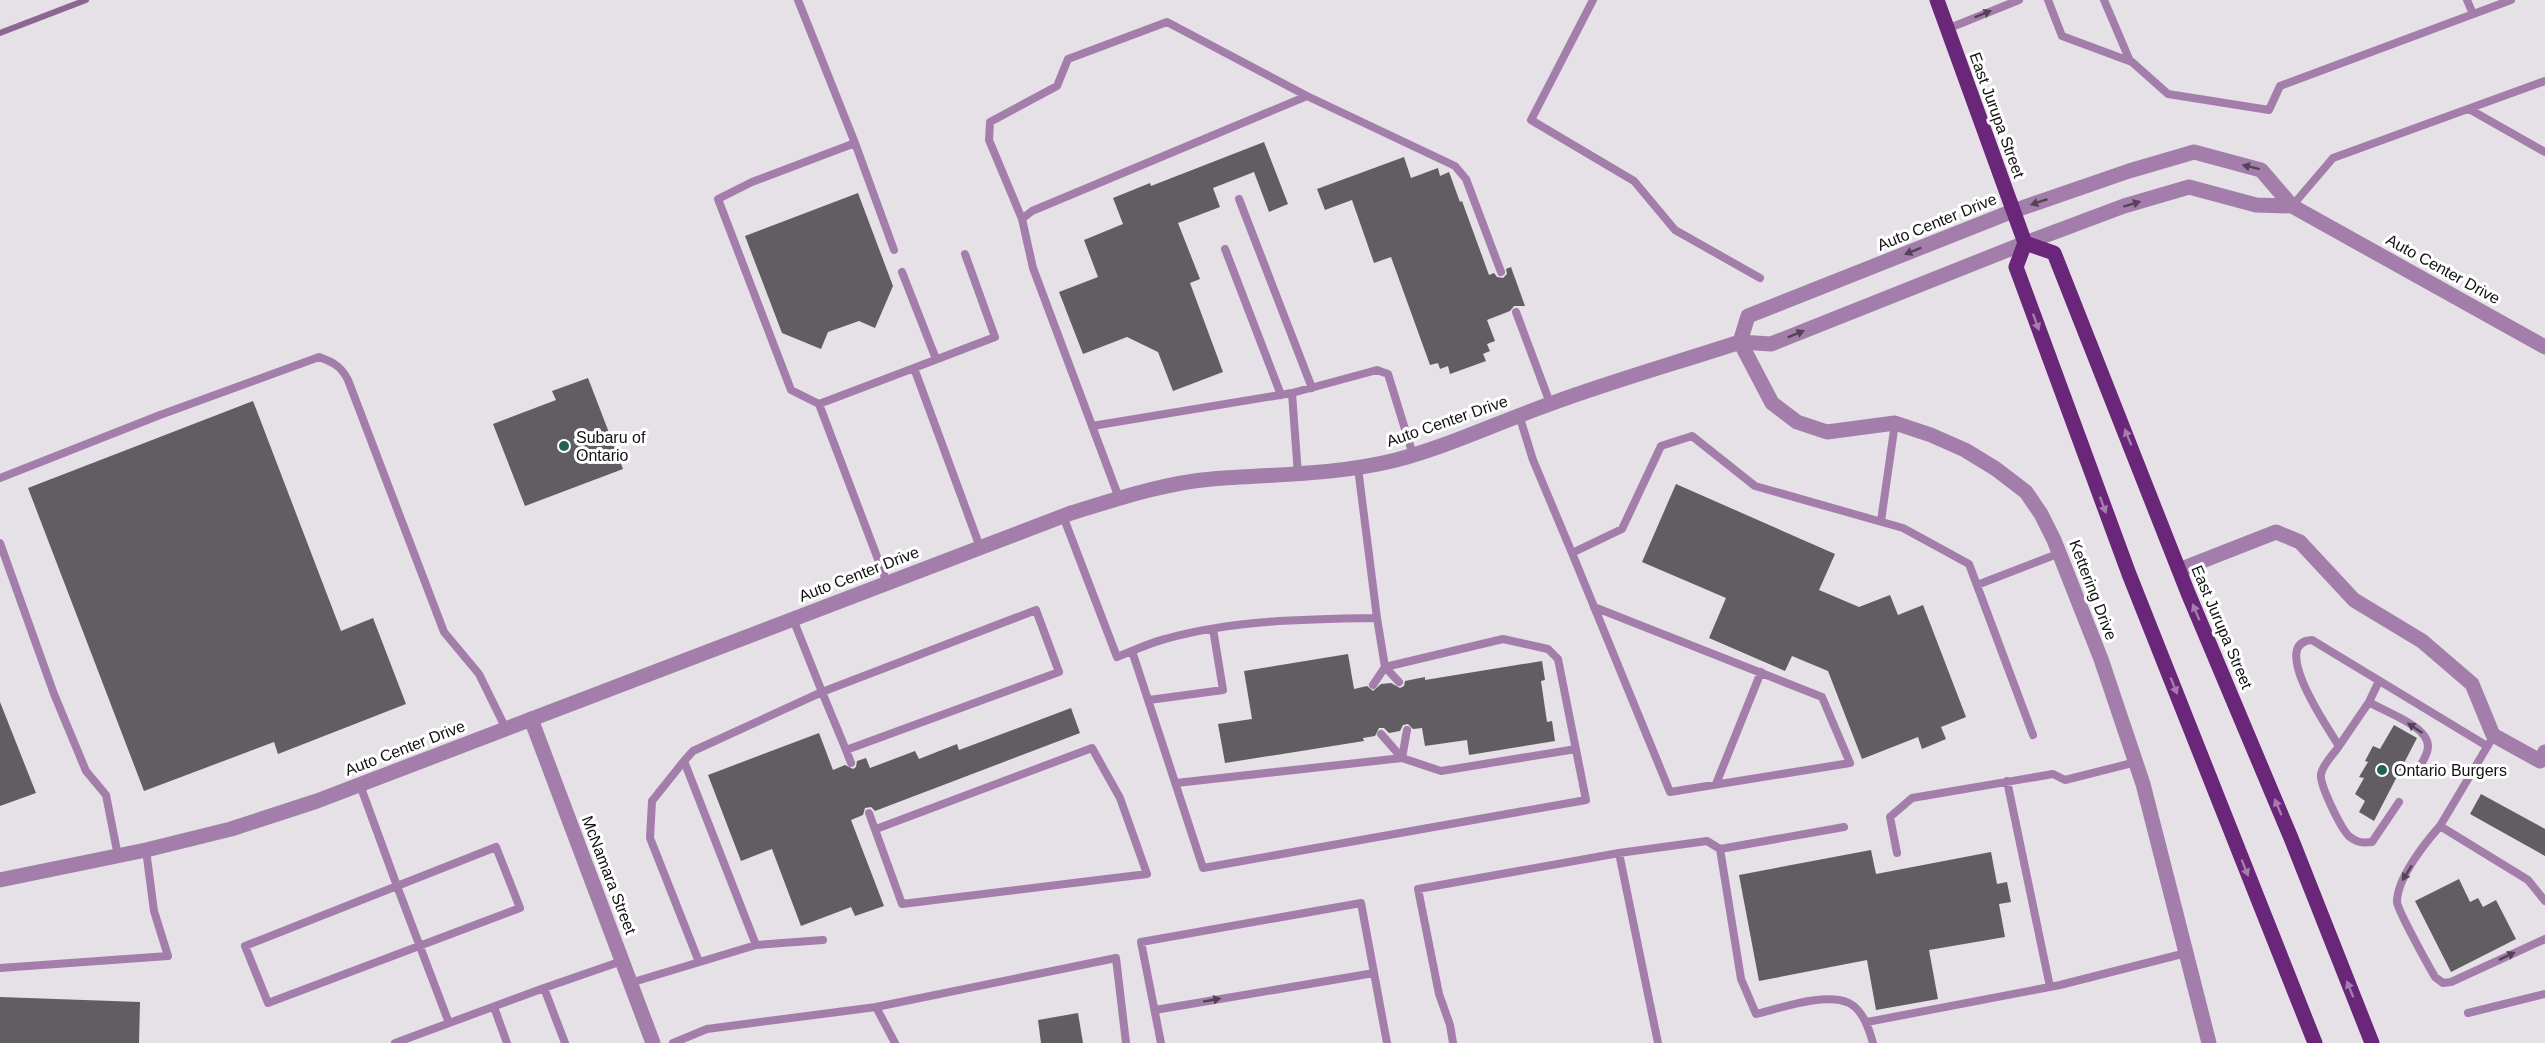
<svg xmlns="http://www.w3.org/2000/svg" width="2545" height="1043" viewBox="0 0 2545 1043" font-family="Helvetica,sans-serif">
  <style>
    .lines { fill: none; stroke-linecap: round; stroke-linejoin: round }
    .stream { stroke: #8d6794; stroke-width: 6 }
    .building { fill: #615d62 }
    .service { stroke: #a37eaa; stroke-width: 8 }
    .minor { stroke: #a37eaa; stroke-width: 15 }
    .tertiary { stroke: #a37eaa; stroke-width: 15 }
    .primary { stroke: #6a2678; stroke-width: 15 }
    .oneway { fill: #544357 }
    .oneway2 { fill: #a67dae }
    .poi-dot { fill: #236250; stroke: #fff; stroke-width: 2 }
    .labels { text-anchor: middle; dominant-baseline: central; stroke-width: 6; stroke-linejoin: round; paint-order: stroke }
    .street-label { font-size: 16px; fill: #131213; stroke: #fff }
    .poi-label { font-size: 16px; fill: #131213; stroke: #fff; text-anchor: start }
  </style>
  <rect width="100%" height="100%" fill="#e5e1e6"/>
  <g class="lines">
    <path class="stream" d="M 0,33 L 86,0"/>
  </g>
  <path class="building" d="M 1264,142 L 1288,204 L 1269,212 L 1254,172 L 1213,188 L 1220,207 L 1178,223 L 1200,279 L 1190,283 L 1223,372 L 1173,391 L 1158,352 L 1127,337 L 1083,354 L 1059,292 L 1098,277 L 1084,240 L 1123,224 L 1113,198 L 1150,183 L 1151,186 Z
    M 1404,157 L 1411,178 L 1438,168 L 1440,176 L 1449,172 L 1460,202 L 1462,201 L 1489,275 L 1494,273 L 1497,277 L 1503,278 L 1507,274 L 1506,269 L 1511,267 L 1525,306 L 1514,306 L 1510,311 L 1487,320 L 1495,341 L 1487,344 L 1490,351 L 1483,354 L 1486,361 L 1450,374 L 1448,366 L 1440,369 L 1438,363 L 1430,365 L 1391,257 L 1374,263 L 1352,200 L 1325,210 L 1317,189 Z
    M 858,193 L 893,286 L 875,328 L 859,321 L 828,332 L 821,349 L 782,333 L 745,236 Z
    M 588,378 L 623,469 L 525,506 L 493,424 L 556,400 L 552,391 Z
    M 253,401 L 341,631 L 373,618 L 406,704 L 278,754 L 274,742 L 144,791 L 28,488 Z
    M 1676,484 L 1835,554 L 1819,590 L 1859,607 L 1890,595 L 1898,615 L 1923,605 L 1966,717 L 1941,727 L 1946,739 L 1922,749 L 1918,737 L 1862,759 L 1828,671 L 1792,656 L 1785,671 L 1709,638 L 1726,598 L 1642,562 Z
    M 1348,654 L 1354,689 L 1367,686 L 1373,691 L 1381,684 L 1391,683 L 1400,688 L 1404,686 L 1405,681 L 1425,677 L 1425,680 L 1542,661 L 1545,680 L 1541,681 L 1547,722 L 1552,721 L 1555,741 L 1469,755 L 1467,740 L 1425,746 L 1422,728 L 1413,729 L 1408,724 L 1403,725 L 1400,731 L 1389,733 L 1384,728 L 1379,728 L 1375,736 L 1363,738 L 1364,741 L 1225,763 L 1218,724 L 1252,719 L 1244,671 Z
    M 0,702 L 36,793 L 0,806 Z
    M 1071,708 L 1080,733 L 875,811 L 871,807 L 865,808 L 863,815 L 851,820 L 884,906 L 855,916 L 851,907 L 801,926 L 772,849 L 741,861 L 708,775 L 819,733 L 833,770 L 845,765 L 853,769 L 856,767 L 857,761 L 866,758 L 870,768 L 915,751 L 919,759 L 957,744 L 959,750 Z
    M 2394,725 L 2417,738 L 2374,821 L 2359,812 L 2365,801 L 2355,794 L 2364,778 L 2359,777 L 2368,762 L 2365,761 L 2373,746 L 2380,749 Z
    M 2481,794 L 2545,829 L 2545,856 L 2470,814 Z
    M 1871,850 L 1876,874 L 1991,852 L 1997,884 L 2007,882 L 2011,902 L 1999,904 L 2005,937 L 1929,950 L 1938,999 L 1876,1010 L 1867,960 L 1759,981 L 1739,875 Z
    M 2459,879 L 2470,902 L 2478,898 L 2483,907 L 2496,900 L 2516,939 L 2451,972 L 2415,901 Z
    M 0,997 L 140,1002 L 139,1043 L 0,1043 Z
    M 1078,1013 L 1083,1043 L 1041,1043 L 1038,1020 Z"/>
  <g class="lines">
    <path class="service" d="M 798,0 L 855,143
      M 1593,0 L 1531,120 L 1634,181 L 1675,230 L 1760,278
      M 2048,0 L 2062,36 L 2132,62 L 2168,94 L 2269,110 L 2280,86 L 2511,0
      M 2104,0 L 2130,61
      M 2467,0 L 2473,14
      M 1947,29 L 2019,0
      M 2469,109 L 2545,152
      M 1239,199 L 1312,388
      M 2292,206 L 2333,158 L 2545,81
      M 1022,219 L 989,140 L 990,122 L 1057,86 L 1068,59 L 1167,22 L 1307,96
      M 1225,249 L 1281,395
      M 902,272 L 936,359
      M 1516,312 L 1550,403
      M 914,368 L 995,337 L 965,254
      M 1292,393 L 1298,475
      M 819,404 L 791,390 L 718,199 L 752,182 L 855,143 L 894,250
      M 1519,415 L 1533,460 L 1572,553 L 1622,529 L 1661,446 L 1692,436 L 1755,486 L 1903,528 L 1969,564 L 2033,735
      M 1092,426 L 1292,393 L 1377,370 L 1388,374 L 1413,455
      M 0,478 L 160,415 L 319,357 C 333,362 341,366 348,380 L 444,632 L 479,674 L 506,729
      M 1119,498 L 1033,268 L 1022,219 L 1032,211 L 1307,96 L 1455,166 L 1466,179 L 1501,272
      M 1063,516 L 1117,657 C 1133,651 1149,643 1165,639 C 1233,620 1306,619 1377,618 L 1358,468
      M 1881,521 L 1895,423
      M 0,543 L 54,694 L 86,771 L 106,795 L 118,856
      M 1572,553 L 1670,792 L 1850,763 L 1822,697 L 1594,607
      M 887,583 L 819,404 L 914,368 L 980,547
      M 1977,585 L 2060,553
      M 1036,610 L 1059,672 L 846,750 L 822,692 Z
      M 1132,651 L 1203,868 L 1586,800 L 1558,659 L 1548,649 L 1503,639 L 1385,667 L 1377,618
      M 1373,685 L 1385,667 L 1399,682
      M 1149,700 L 1223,690 L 1213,629
      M 2369,702 C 2385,712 2428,726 2428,746 C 2428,755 2421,765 2416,772
      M 1381,734 L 1402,758
      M 2490,742 L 2440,826 L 2528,880 L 2545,901
      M 2339,746 L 2369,702 L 2379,681
      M 846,750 L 851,763
      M 1402,758 L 1407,730
      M 684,761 L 652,801 L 650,838 L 699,962
      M 2007,781 L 2050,987
      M 1176,783 L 1402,758 L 1441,771 L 1576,749
      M 1716,784 L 1761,672
      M 360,785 L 397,886 L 245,946 L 268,1003 L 520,908 L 496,847 L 397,886 L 449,1023
      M 2399,802 L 2372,842 C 2363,843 2358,843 2350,837 C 2342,831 2319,784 2321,774 C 2323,764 2333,755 2339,746 C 2329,730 2268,642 2312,640 L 2487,746
      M 869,813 L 902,904 L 1147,874 L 1120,798 L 1092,748 L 876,829
      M 2440,826 C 2425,843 2397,878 2397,902 C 2398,911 2428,965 2435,977 L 2443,983 L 2451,982 L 2545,939
      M 1720,849 L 1741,979 L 1756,1014 C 1781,1008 1826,992 1849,1003 C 1863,1010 1869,1029 1873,1043
      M 1619,853 L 1658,1043
      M 1897,853 L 1890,817 L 1912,798 L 2053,774 L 2065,780 L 2136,762
      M 756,945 L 823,940
      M 0,968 L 168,956 L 154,911 L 146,850
      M 630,983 L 756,945 L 684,761 L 693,751 L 822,692 L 793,619
      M 544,988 L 622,961
      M 494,1007 L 507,1043
      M 876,1007 L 1116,958 L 1126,1043
      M 1155,1010 L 1374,973
      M 2468,1013 L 2545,994
      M 1867,1022 L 2060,985 L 2186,953
      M 395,1043 L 544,988 L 565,1043
      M 673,1043 L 707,1029 L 876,1007 L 895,1043
      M 1161,1043 L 1141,942 L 1361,903 L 1387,1043
      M 1453,1043 L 1450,1025 L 1439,994 L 1418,889 L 1619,853 L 1707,841 L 1720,849 L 1844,827"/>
    <path class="minor" d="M 2013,211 L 2129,171 L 2194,152 L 2261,170 L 2292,206 L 2545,347
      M 2025,243 L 2124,206 L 2189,187 L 2256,205 L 2292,206
      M 1740,342 L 1772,403 L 1797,422 L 1827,432 L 1895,423 L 1931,435 L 1965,450 L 1996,469 L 2026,492 L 2041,514 L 2054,540 L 2101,659 L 2143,784 L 2209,1043
      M 2179,570 L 2276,532 L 2300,542 L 2354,600 L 2422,641 L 2472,684 L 2493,735 L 2540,761 L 2545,752
      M 531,719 L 653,1043"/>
    <path class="tertiary" d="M 1740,342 L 1748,316 L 2013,211
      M 0,880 L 146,850 L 231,829 L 317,801 L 1071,513 C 1117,499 1164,483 1212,479 C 1274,474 1336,475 1396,460 C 1449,446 1499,422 1550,404 C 1612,381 1676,363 1740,342 L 1771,344 L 2025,243"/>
    <path class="primary" d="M 1937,0 L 2025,243 L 2016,267 L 2129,574 L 2315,1043
      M 2025,243 L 2054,253 L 2188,593 L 2291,838 L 2372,1043"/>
  </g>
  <defs><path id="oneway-solid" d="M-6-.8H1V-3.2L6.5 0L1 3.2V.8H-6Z" transform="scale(1.5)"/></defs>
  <g class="oneway">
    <use href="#oneway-solid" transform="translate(1983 14) rotate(-22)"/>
    <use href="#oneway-solid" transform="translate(2251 167) rotate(-166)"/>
    <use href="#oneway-solid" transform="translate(2039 202) rotate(161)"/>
    <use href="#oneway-solid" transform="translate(2132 204) rotate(-17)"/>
    <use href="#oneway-solid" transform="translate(1913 251) rotate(158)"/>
    <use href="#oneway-solid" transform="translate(1796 334) rotate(-22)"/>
    <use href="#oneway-solid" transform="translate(2415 728) rotate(-146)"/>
    <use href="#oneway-solid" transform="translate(2407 873) rotate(122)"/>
    <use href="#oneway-solid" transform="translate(2507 956) rotate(-25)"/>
    <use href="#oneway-solid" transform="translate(1212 1000) rotate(-10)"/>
  </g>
  <g class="oneway2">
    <use href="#oneway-solid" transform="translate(2036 322) rotate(70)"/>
    <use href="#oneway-solid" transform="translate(2128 437) rotate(-112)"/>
    <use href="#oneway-solid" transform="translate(2103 505) rotate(70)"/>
    <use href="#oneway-solid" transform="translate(2196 612) rotate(-113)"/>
    <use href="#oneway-solid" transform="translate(2174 686) rotate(68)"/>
    <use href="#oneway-solid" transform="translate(2278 807) rotate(-113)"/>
    <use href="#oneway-solid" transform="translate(2245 868) rotate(68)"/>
    <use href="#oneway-solid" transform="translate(2350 989) rotate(-112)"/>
  </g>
  <g class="poi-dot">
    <circle cx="564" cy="446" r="6"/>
    <circle cx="2382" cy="770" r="6"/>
  </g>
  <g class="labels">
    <g class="street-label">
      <text transform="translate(1997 115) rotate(70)">East Jurupa Street</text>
      <text transform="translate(1937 222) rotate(-22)">Auto Center Drive</text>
      <text transform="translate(2443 269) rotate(29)">Auto Center Drive</text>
      <text transform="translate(1447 421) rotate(-19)">Auto Center Drive</text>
      <text transform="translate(859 574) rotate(-21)">Auto Center Drive</text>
      <text transform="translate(2093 590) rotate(69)">Kettering Drive</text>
      <text transform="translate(2222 627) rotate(67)">East Jurupa Street</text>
      <text transform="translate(405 748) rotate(-21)">Auto Center Drive</text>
      <text transform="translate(609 875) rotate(69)">McNamara Street</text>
    </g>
    <g class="poi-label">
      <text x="576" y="437">Subaru of<tspan x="576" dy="18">Ontario</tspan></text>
      <text x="2394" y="770">Ontario Burgers</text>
    </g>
  </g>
</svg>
